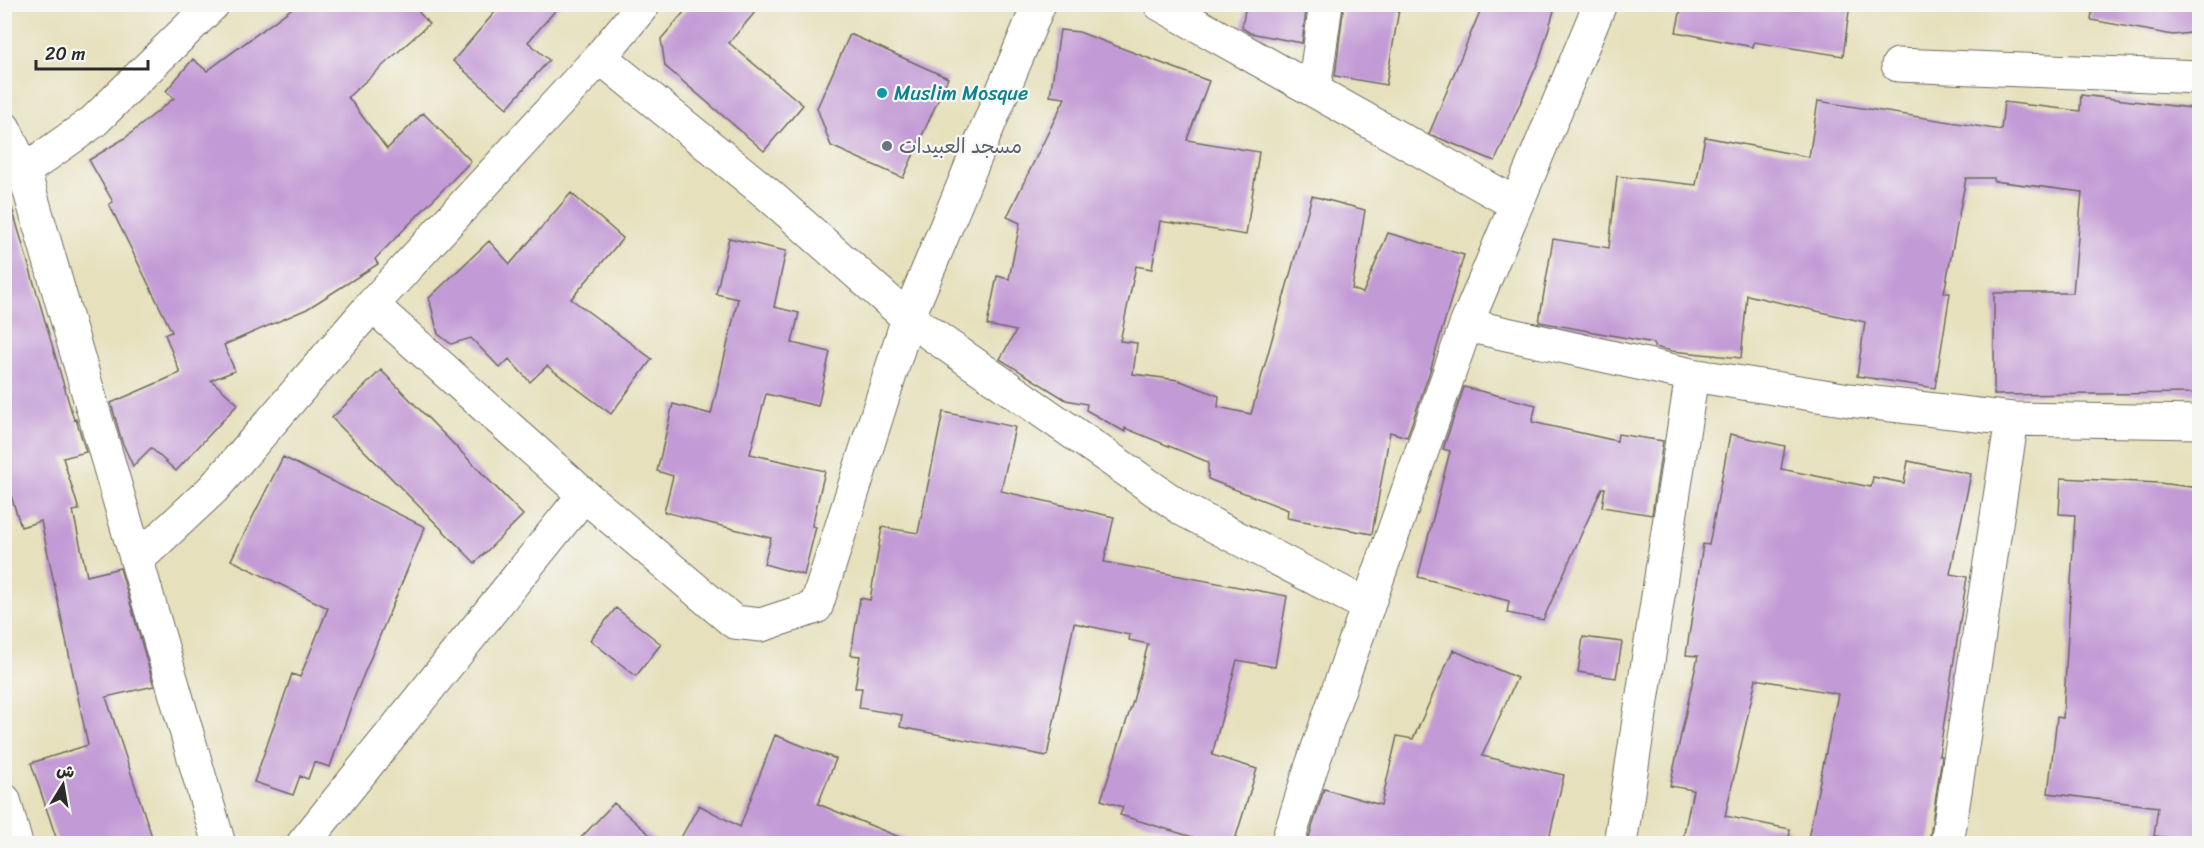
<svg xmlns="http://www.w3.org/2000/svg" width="2204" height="848" viewBox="0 0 2204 848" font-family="Sriracha,'Playpen Sans Arabic',sans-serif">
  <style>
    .building { fill: #c29ad5 }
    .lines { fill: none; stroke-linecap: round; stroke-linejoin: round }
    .minor-casing { stroke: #6c6a5e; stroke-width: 35 }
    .major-casing { stroke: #6c6a5e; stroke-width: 35 }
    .minor { stroke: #fff; stroke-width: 33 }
    .major { stroke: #fff; stroke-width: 33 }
    .culture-dot { fill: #0f9aa8; stroke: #f6f6f2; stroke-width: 2 }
    .worship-dot { fill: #6b7280; stroke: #f6f6f2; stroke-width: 2 }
    .labels { text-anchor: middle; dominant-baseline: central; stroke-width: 4.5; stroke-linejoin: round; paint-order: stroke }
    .culture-label { font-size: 20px; fill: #0d838f; stroke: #f6f6f2; text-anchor: start }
    .worship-label { font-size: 20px; fill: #5b616d; stroke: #f6f6f2; text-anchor: start }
  </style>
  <rect width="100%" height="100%" fill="#f6f6f2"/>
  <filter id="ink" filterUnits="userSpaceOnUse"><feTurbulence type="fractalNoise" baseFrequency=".0167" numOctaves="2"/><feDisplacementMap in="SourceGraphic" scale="12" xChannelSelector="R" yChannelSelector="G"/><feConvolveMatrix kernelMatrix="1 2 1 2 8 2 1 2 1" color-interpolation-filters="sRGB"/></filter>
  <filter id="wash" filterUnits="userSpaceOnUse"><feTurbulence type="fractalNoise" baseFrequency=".008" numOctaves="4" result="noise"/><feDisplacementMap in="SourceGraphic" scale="24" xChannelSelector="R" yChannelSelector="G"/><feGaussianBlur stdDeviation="1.35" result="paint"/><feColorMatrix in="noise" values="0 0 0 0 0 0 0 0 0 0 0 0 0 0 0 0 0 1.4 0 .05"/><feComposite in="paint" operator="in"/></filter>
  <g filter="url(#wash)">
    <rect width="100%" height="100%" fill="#e6e0bc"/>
    <g id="blocks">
      <path class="building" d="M 298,4 L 412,4 L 429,24 L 348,97 L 387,149 L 423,113 L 471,161 L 375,259 L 378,264 L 307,309 L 224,345 L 235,371 L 211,380 L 238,404 L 176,471 L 151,448 L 133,466 L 122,442 L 111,403 L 180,373 L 165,334 L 172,332 L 109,204 L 113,202 L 89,160 L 125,138 L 174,98 L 166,91 L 193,59 L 207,71 Z
        M 507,4 L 561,4 L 528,42 L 549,60 L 507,108 L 453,61 L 501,5 Z
        M 691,4 L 762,4 L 729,43 L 803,105 L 764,151 L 665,66 L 661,39 Z
        M 1246,4 L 1307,4 L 1302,43 L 1250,33 L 1242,28 Z
        M 1344,4 L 1400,4 L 1386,85 L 1335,76 Z
        M 1483,4 L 1556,4 L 1540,58 L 1495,161 L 1429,134 Z
        M 1682,4 L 1850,4 L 1843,56 L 1754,42 L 1753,47 L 1676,32 Z
        M 2093,4 L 2199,4 L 2199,32 L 2173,35 L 2091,20 Z
        M 1060,30 L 1079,32 L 1209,81 L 1187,140 L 1259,152 L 1246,235 L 1160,221 L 1152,269 L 1136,266 L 1120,341 L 1137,343 L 1133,374 L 1178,380 L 1219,396 L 1218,407 L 1251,414 L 1312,196 L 1365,210 L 1352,289 L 1363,293 L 1388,233 L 1464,255 L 1430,371 L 1407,437 L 1390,432 L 1372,534 L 1287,518 L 1288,510 L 1208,479 L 1208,462 L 1125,428 L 1125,432 L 1086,410 L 1087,404 L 1066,400 L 1000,359 L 1016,331 L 987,325 L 997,276 L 1009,279 L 1020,223 L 1007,217 L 1065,98 L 1050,96 Z
        M 850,34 L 948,78 L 903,178 L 831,146 L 817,108 Z
        M 2081,95 L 2199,109 L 2199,393 L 1994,395 L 1994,293 L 2073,293 L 2082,192 L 1994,181 L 1994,178 L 1966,178 L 1944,293 L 1950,293 L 1935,388 L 1857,376 L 1865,322 L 1747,295 L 1741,358 L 1672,351 L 1654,347 L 1654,343 L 1539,322 L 1553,239 L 1609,248 L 1617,176 L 1696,185 L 1705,137 L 1809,157 L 1818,101 L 2001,130 L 2004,102 L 2080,111 Z
        M 571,193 L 623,238 L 571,299 L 652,359 L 611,414 L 547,366 L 530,382 L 509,359 L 500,368 L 471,338 L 451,344 L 438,334 L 429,298 L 489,241 L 510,264 Z
        M 12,208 L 74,420 L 76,419 L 86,452 L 63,458 L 79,510 L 73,511 L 87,576 L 120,568 L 154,686 L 106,697 L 154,843 L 58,843 L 31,763 L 88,745 L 41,521 L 21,527 L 4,474 L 4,209 Z
        M 729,238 L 786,251 L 774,307 L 799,313 L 792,343 L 830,352 L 818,406 L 766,394 L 750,454 L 825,471 L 812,526 L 816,527 L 804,575 L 764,564 L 771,538 L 664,512 L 673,476 L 657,471 L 673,404 L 711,414 L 738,299 L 716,294 Z
        M 381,370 L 523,515 L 475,563 L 332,418 Z
        M 1464,387 L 1536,405 L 1532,422 L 1617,441 L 1618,434 L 1663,441 L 1652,515 L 1602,507 L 1605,488 L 1602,488 L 1543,620 L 1507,613 L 1509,601 L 1418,577 L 1450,451 L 1443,449 Z
        M 943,412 L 1015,427 L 1001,491 L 1114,517 L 1104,562 L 1287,596 L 1275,667 L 1237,660 L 1212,755 L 1257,769 L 1234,843 L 1212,843 L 1120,815 L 1123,807 L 1101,800 L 1133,701 L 1148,644 L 1129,640 L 1130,635 L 1074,623 L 1047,756 L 900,727 L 902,715 L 859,708 L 862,688 L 855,688 L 860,656 L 851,655 L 860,598 L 870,600 L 882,527 L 918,533 Z
        M 1730,434 L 1785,446 L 1781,469 L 1871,487 L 1873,477 L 1904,483 L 1908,461 L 1971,474 L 1950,574 L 1967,577 L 1939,755 L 1942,756 L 1929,843 L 1807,843 L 1838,694 L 1756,679 L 1725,816 L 1790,829 L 1789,843 L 1682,843 L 1693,790 L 1670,786 L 1698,656 L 1686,655 L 1703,544 L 1709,545 Z
        M 283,457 L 425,527 L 354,698 L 330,767 L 314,762 L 308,779 L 300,776 L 293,795 L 254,782 L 292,674 L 300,677 L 328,608 L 231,560 Z
        M 2061,478 L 2159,483 L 2199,488 L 2199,841 L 2154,836 L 2158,807 L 2048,793 L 2057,717 L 2063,718 L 2075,515 L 2059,514 Z
        M 616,608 L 661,644 L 636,676 L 590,640 Z
        M 1583,637 L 1622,642 L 1616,678 L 1578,672 Z
        M 1453,650 L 1517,678 L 1482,756 L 1564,775 L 1548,843 L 1307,843 L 1324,789 L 1381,805 L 1397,736 L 1413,739 Z
        M 775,735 L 836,759 L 818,804 L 914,843 L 678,843 L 699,805 L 740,827 Z
        M 614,803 L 659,843 L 576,843 Z"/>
    </g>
  </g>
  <g filter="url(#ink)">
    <use href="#blocks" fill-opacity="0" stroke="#6c6a5e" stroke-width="1.5"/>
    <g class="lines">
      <defs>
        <path id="minor" d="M 1160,4 L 1516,204
          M 1600,4 L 1466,325 L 1692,375 L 1849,400 L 2012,419 L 2200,422
          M 600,57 L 769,195 L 908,318 L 1184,510 L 1368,606
          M 1898,65 L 2200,77
          M 1314,89 L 1326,4
          M 4,128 L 24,171 L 219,844
          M 24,171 L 93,122 L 213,4
          M 372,305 L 584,495 L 734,622 L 761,625 L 816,607 L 908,318 L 1039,4
          M 137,560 L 213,489 L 372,305 L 600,57 L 644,4
          M 303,844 L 584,495
          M 1287,844 L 1310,771 L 1466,325
          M 1620,844 L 1692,375
          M 1947,844 L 2012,419"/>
        <path id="major" d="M 4,800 L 16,844"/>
      </defs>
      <use href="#minor" class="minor-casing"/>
      <use href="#major" class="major-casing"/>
      <use href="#minor" class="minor"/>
      <use href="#major" class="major"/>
    </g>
  </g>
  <circle class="culture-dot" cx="882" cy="93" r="6"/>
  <circle class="worship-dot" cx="887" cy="146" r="6"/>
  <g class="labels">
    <g class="culture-label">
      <text x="894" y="93">Muslim Mosque</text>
    </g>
    <g class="worship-label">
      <text x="899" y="146">مسجد العبيدات</text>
    </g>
  </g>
  <rect width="2204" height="848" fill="none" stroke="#f6f6f2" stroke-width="24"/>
  <g transform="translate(63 785) rotate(11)" stroke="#f6f6f2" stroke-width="4.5" paint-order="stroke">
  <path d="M0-4.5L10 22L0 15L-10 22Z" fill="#2b2b2b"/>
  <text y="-9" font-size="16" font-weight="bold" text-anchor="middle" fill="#2b2b2b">ش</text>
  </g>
  <path d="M36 60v9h112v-9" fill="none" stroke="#2b2b2b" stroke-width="3"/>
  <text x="45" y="60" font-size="18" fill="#2b2b2b" stroke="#f6f6f2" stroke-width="4.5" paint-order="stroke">20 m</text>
</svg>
